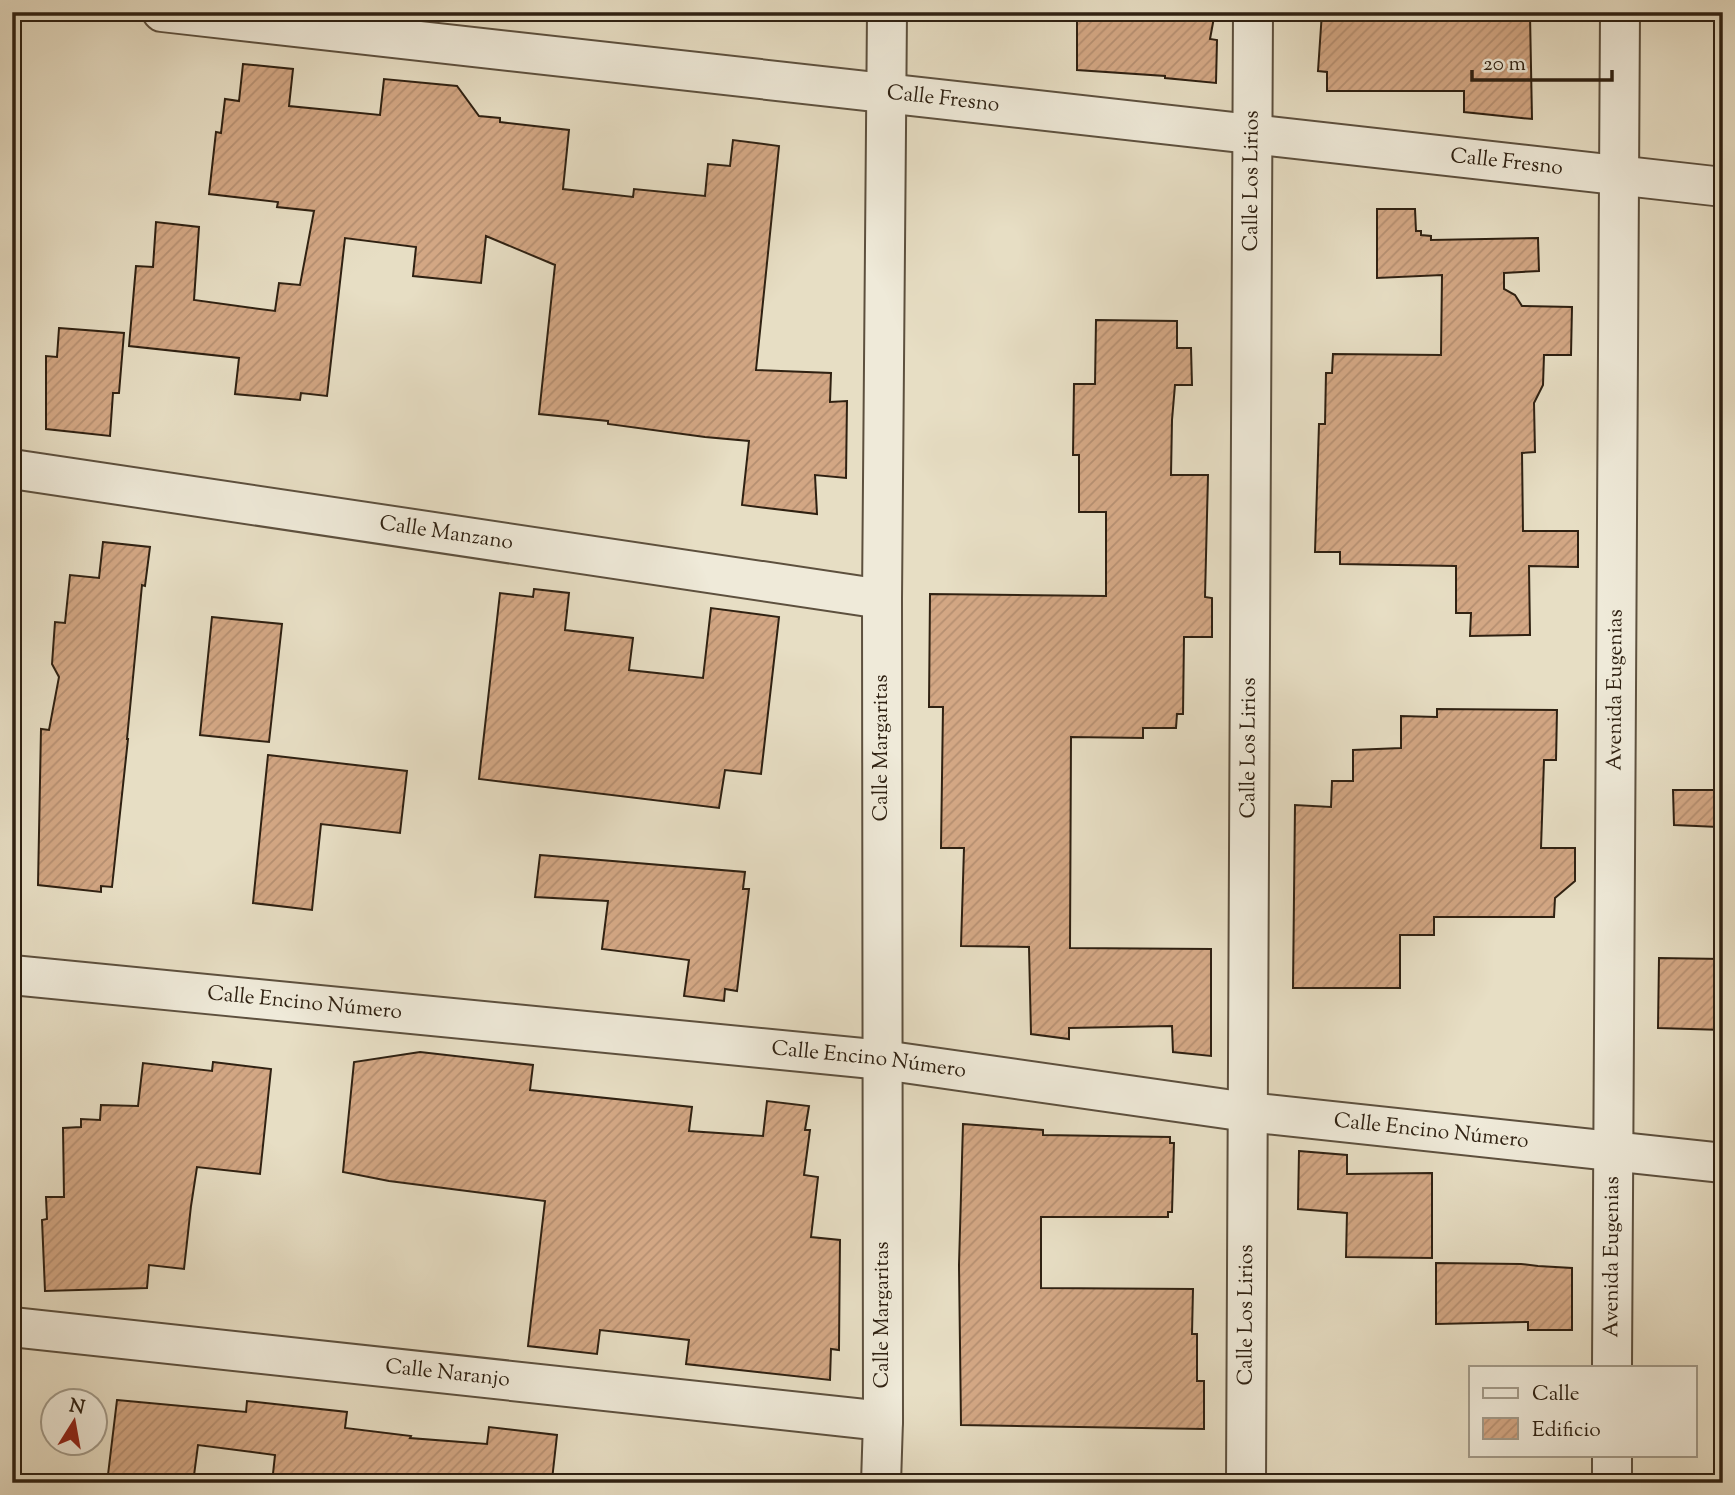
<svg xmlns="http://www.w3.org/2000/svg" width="1735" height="1495" viewBox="0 0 1735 1495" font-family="'Sorts Mill Goudy',serif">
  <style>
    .building { fill: url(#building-hatch); stroke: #2f2112; stroke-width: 2 }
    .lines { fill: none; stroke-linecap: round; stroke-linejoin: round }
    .street-casing { stroke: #5d503e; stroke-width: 42 }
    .street { stroke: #efead9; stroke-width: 38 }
    .labels { text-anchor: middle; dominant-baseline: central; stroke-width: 7; stroke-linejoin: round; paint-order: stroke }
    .street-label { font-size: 21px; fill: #2f2112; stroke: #efead9 }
  </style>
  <defs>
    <pattern id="building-hatch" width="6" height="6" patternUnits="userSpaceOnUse" patternTransform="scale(1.75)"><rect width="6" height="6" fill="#d3a784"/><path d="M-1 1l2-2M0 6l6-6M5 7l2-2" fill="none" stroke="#b58f71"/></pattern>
  </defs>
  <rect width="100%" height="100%" fill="#e7dec4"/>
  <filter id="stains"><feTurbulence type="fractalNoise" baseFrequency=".00286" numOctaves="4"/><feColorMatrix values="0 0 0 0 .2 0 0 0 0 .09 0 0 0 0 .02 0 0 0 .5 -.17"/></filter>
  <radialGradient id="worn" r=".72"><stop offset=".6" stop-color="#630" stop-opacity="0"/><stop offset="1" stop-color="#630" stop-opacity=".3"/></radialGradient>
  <path class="building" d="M 1077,12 L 1215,12 L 1210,39 L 1217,40 L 1216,83 L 1165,78 L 1165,76 L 1077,70 Z
    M 1322,12 L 1530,15 L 1532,119 L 1464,112 L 1464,91 L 1327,91 L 1327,72 L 1318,71 Z
    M 243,64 L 293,69 L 289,106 L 380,115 L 384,79 L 457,86 L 479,116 L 500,118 L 500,122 L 569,130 L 563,189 L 633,197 L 634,189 L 705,196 L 708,164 L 730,166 L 733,140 L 779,146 L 756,370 L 831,373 L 830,402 L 847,401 L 846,478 L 815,475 L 817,514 L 742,505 L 749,441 L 705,437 L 608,424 L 608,421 L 539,414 L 555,265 L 486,236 L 481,283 L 413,276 L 416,247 L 345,238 L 327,396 L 301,393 L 300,400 L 235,394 L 239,358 L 129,346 L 136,266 L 153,267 L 156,222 L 199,227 L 194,300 L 275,311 L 279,283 L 300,285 L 314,211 L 277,207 L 278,202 L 209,194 L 216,132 L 221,133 L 225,99 L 239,101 Z
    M 1377,209 L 1415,209 L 1416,231 L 1421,231 L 1421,235 L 1431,236 L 1431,240 L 1538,238 L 1539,271 L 1504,273 L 1504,289 L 1515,295 L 1522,306 L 1572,307 L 1571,355 L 1544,355 L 1543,385 L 1534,403 L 1535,452 L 1522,453 L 1523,531 L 1578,531 L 1578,567 L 1529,566 L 1530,635 L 1470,636 L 1471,613 L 1456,613 L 1456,566 L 1340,564 L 1340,552 L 1315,552 L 1319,424 L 1325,424 L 1326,373 L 1332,373 L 1333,354 L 1441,355 L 1442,275 L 1377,278 Z
    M 1096,320 L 1177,321 L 1177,348 L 1191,348 L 1192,385 L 1175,385 L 1172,420 L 1171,475 L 1208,475 L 1205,597 L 1212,598 L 1212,637 L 1184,637 L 1183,714 L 1177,714 L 1176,728 L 1143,728 L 1143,738 L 1071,737 L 1070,948 L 1211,949 L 1211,1056 L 1173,1052 L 1172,1026 L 1069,1028 L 1069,1039 L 1031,1034 L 1029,947 L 961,946 L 964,848 L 941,848 L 943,707 L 929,707 L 930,594 L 1106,596 L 1106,512 L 1079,512 L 1079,455 L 1073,455 L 1074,384 L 1095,384 Z
    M 59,328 L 124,333 L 119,393 L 113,393 L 110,436 L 46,429 L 46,356 L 57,357 Z
    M 103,542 L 150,547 L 145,586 L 142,585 L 127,739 L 128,739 L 112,887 L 101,886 L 101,892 L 38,885 L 41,729 L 49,730 L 59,677 L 52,664 L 55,622 L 65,623 L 70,575 L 99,578 Z
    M 534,589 L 569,593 L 565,630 L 633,638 L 629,670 L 703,678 L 711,608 L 779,617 L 761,774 L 725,770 L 719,808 L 479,779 L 500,593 L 533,597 Z
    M 212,617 L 282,624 L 269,742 L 200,735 Z
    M 1437,709 L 1557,710 L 1556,760 L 1544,760 L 1541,848 L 1575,848 L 1575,881 L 1555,898 L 1554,917 L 1434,917 L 1434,935 L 1400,935 L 1400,988 L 1293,988 L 1295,805 L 1331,807 L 1332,781 L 1353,781 L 1353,750 L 1401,748 L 1401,716 L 1437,717 Z
    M 268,755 L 407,771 L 400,833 L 321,824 L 312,910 L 253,903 Z
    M 1673,790 L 1717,790 L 1718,827 L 1674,825 Z
    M 540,855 L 745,872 L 743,889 L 749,889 L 737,991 L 725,989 L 724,1001 L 684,996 L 689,960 L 602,949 L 608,901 L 535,897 Z
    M 1659,958 L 1723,959 L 1723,1030 L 1658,1028 Z
    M 420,1052 L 533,1065 L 530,1090 L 692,1107 L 689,1131 L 763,1136 L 767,1101 L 809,1106 L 805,1130 L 810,1130 L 804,1175 L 818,1177 L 811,1237 L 840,1240 L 839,1350 L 831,1349 L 830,1380 L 686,1364 L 689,1340 L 600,1330 L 597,1354 L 528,1346 L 545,1201 L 389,1181 L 343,1172 L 354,1062 Z
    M 213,1062 L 271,1069 L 260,1174 L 197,1167 L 191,1206 L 184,1269 L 149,1265 L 147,1288 L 45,1291 L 42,1220 L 47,1219 L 46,1197 L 64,1197 L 63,1128 L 81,1127 L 81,1119 L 100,1120 L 101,1105 L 138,1106 L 143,1063 L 212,1071 Z
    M 963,1124 L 1043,1130 L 1043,1135 L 1170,1137 L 1170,1143 L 1174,1143 L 1172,1212 L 1168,1212 L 1168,1217 L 1041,1217 L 1041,1288 L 1193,1289 L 1192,1334 L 1197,1334 L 1197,1381 L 1204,1381 L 1204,1429 L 961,1425 L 959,1265 Z
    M 1299,1151 L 1347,1155 L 1347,1174 L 1432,1173 L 1432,1258 L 1346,1257 L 1347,1213 L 1298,1209 Z
    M 1436,1263 L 1521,1264 L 1538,1266 L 1572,1268 L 1572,1330 L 1528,1330 L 1528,1322 L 1436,1324 Z
    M 117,1400 L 246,1412 L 247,1401 L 347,1412 L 345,1428 L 411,1436 L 410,1438 L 487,1444 L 489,1427 L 557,1435 L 552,1480 L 537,1479 L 537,1483 L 272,1483 L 275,1455 L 198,1445 L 193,1483 L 107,1483 Z"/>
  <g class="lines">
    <defs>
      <g id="street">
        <path id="s1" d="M 162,12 L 1723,187"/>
        <path id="s2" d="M 12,469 L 882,599"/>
        <path id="s3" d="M 12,975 L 883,1060 L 1247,1112 L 1723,1163"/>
        <path id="s4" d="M 12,1327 L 883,1421"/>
        <path id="s5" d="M 1612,1367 L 1620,12"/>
        <path d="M 881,1483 L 883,1421 L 882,599 L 887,12"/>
        <path id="s6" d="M 1246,1483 L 1253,12"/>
        <path d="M 1612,1483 L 1612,1455"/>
      </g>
    </defs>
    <use href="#street" class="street-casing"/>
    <use href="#street" class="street"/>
  </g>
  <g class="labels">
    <g class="street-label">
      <text stroke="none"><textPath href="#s1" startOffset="786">Calle Fresno</textPath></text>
      <text stroke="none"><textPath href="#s1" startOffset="1353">Calle Fresno</textPath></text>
      <text stroke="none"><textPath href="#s6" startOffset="1302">Calle Los Lirios</textPath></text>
      <text stroke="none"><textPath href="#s2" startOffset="439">Calle Manzano</textPath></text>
      <text stroke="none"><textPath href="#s5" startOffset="677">Avenida Eugenias</textPath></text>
      <text stroke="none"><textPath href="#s6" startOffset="735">Calle Los Lirios</textPath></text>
      <text transform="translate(882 748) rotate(-90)">Calle Margaritas</text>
      <text stroke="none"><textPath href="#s3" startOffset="294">Calle Encino Número</textPath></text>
      <text stroke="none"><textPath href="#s3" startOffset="861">Calle Encino Número</textPath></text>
      <text stroke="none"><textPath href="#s3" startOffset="1428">Calle Encino Número</textPath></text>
      <text stroke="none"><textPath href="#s5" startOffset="110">Avenida Eugenias</textPath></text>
      <text stroke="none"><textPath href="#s6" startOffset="168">Calle Los Lirios</textPath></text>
      <text transform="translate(883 1315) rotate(-90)">Calle Margaritas</text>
      <text stroke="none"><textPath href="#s4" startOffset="438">Calle Naranjo</textPath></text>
    </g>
  </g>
  <rect width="1735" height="1495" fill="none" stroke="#e7dec4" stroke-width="42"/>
  <rect x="14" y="14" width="1707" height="1467" fill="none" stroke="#2f2112" stroke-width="3.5"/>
  <rect x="21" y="21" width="1693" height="1453" fill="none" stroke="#2f2112" stroke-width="2"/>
  <rect x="1469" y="1366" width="228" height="91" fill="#efead9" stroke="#a29a89" stroke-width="2"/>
  <rect x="1483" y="1388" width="35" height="10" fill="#efead9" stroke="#a29a89" stroke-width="2"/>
  <text x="1532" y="1400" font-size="21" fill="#2f2112">Calle</text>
  <rect x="1483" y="1418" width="35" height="21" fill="url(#building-hatch)" stroke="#a29a89" stroke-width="2"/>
  <text x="1532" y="1436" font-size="21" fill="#2f2112">Edificio</text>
  <g transform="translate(74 1422) rotate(11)"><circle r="33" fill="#efead9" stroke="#a29a89" stroke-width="2"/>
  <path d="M0-5L12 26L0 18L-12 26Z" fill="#8f2418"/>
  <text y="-10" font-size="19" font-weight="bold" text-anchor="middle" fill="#2f2112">N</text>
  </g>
  <path d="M1472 70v10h140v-10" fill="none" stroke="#2f2112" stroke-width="3.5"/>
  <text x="1483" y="70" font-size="21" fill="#2f2112" stroke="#efead9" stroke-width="5" paint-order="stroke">20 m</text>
  <rect width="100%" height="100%" filter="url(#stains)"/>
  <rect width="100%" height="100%" fill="url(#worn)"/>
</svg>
